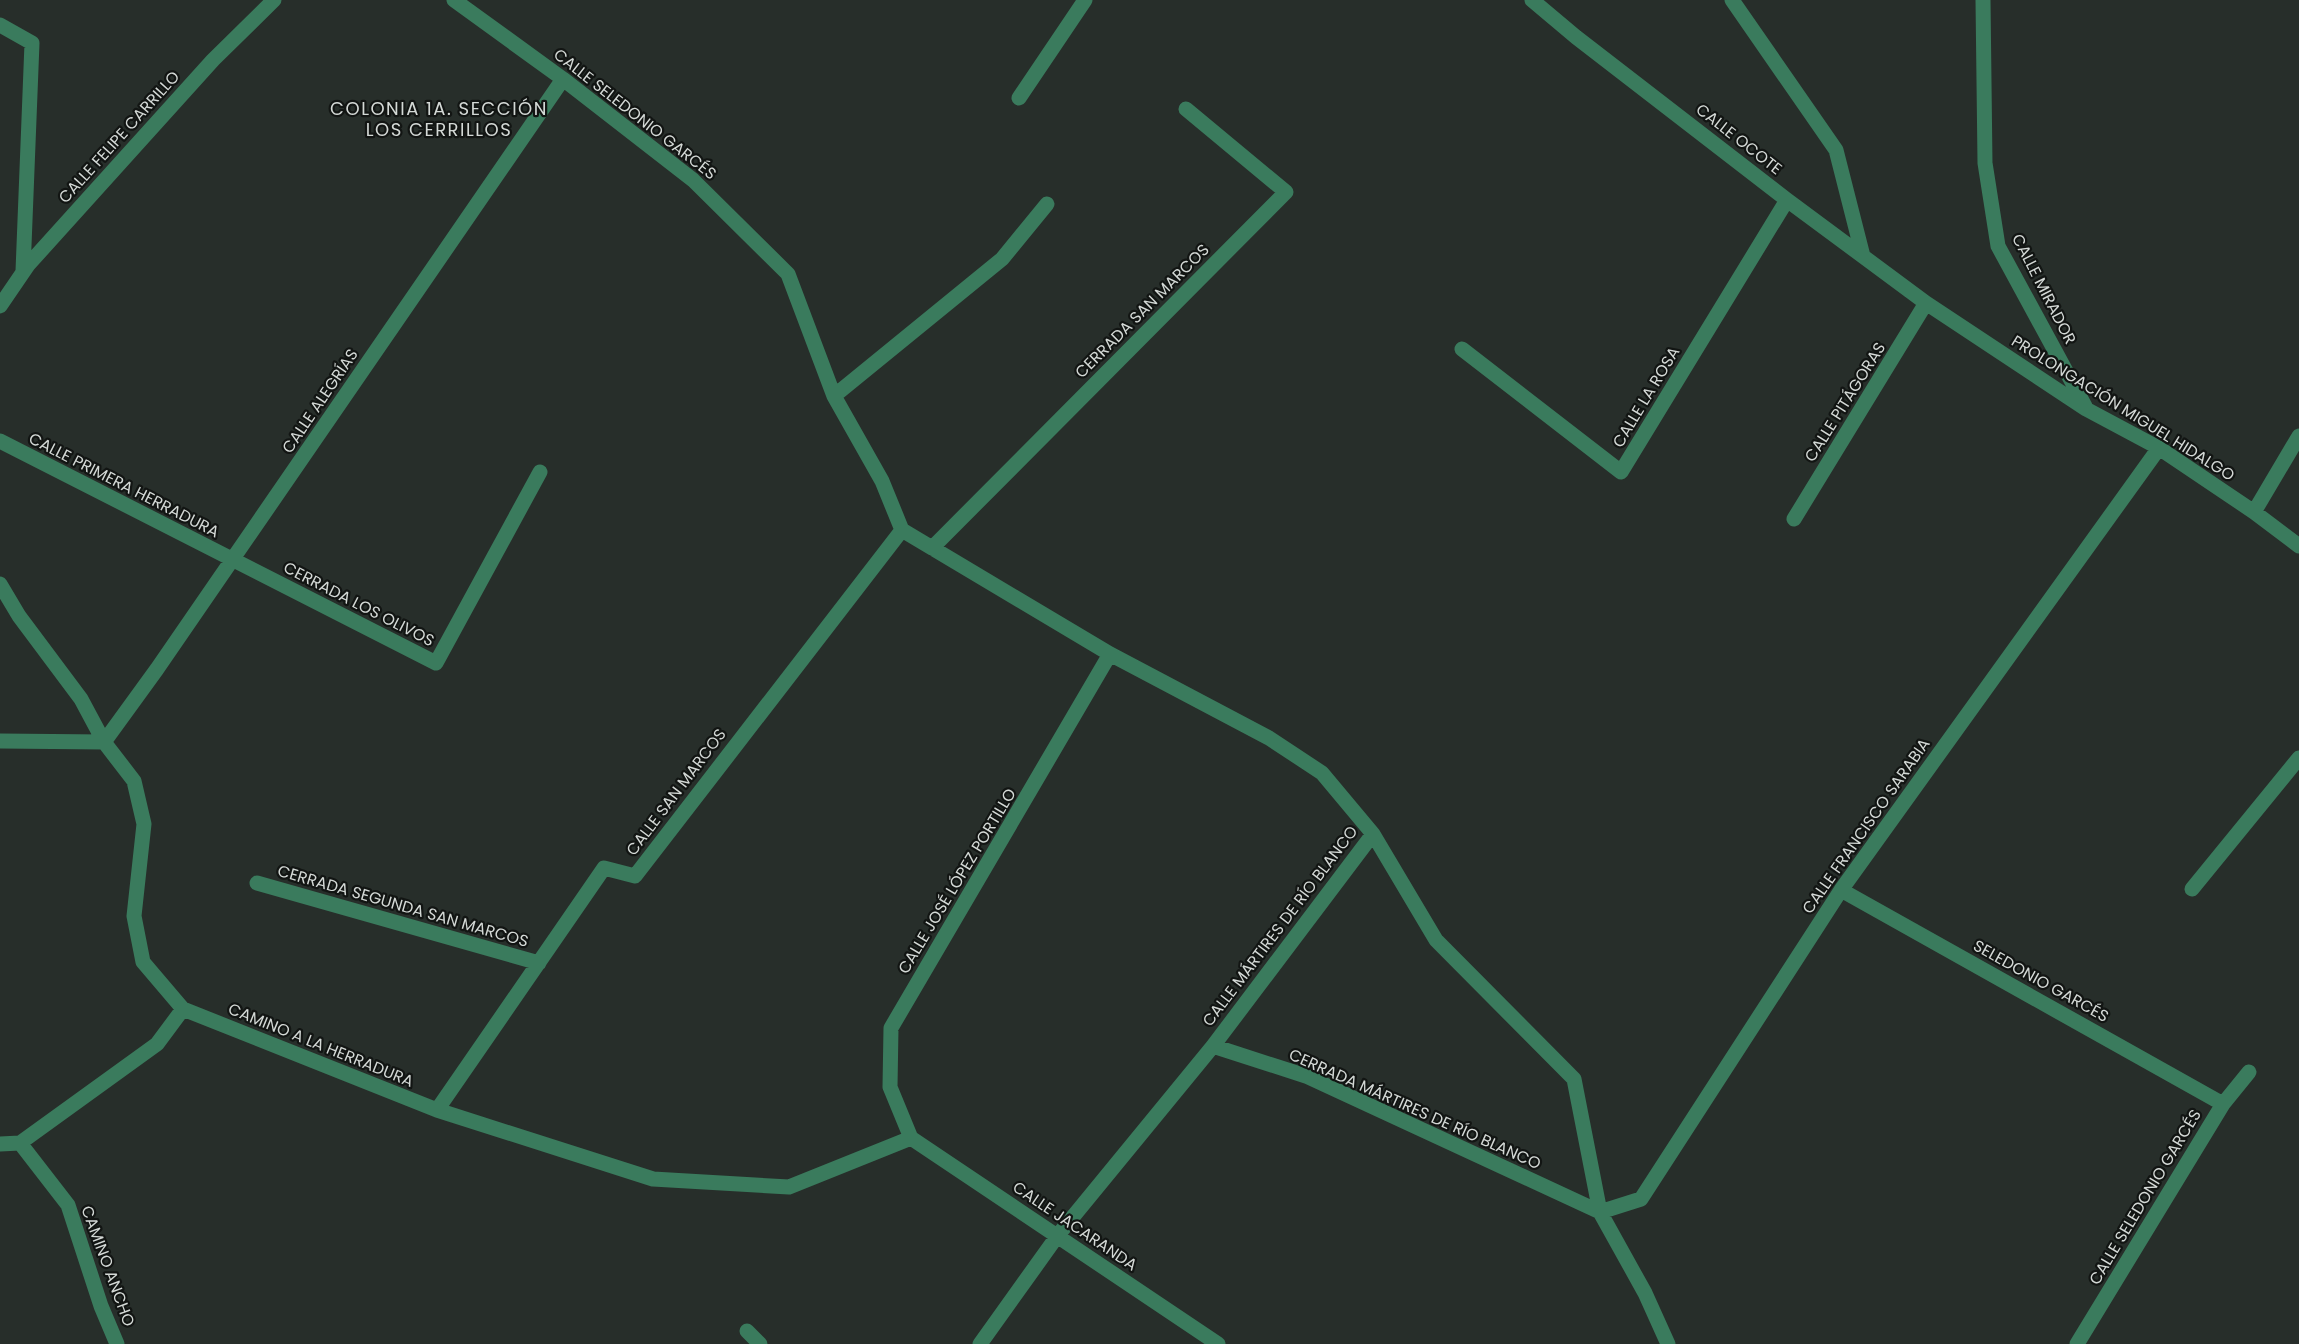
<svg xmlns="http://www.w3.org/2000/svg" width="2299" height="1344" viewBox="0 0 2299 1344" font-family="Poppins,sans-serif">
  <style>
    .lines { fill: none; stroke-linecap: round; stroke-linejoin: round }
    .minor { stroke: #3a7b5d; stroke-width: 15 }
    .labels { text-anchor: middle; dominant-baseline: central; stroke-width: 4.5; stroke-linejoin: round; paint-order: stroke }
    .street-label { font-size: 16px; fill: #d4d9d6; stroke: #121513 }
    .neighbourhood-label { font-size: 18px; letter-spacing: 1.5px; fill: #d4d9d6; stroke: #121513 }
  </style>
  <rect width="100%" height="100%" fill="#272e2a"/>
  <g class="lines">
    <path class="minor" d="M 454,0 L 563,79 L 693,180 L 788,274 L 834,396 L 882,481 L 902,530 L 1110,654 L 1269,738 L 1322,773 L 1373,834 L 1436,940 L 1574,1079 L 1600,1212 L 1645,1293 L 1668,1344
      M 1532,0 L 1576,37 L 1787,200 L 1926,303 L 2086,409 L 2159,448 L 2254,512 L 2299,546
      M 1732,0 L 1836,150 L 1863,256
      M 1983,0 L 1985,163 L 1998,246 L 2085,406
      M 0,25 L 32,43 L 23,271
      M 1019,98 L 1085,0
      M 0,306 L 28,265 L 213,60 L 274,0
      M 1462,349 L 1621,472 L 1787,200
      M 834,396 L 1002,259 L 1047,204
      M 0,441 L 436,663 L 540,472
      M 2254,512 L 2299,436
      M 1794,519 L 1926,303
      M 932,548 L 1286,192 L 1186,109
      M 0,584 L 19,616 L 81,699 L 104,742 L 134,781 L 144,824 L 134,916 L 143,962 L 183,1009 L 437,1110 L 653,1179 L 789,1187 L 911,1138
      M 0,741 L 104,742 L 157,669 L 563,79
      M 257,883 L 539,963
      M 2192,889 L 2299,758
      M 1841,890 L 2223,1104
      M 1213,1046 L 1306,1076 L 1600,1212
      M 437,1110 L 604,868 L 635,876 L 902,530
      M 911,1138 L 890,1087 L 891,1028 L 1110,654
      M 911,1138 L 1218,1344
      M 20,1143 L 157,1044 L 183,1009
      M 0,1144 L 20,1143 L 68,1205 L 101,1306 L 117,1344
      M 1600,1212 L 1641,1199 L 1841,890 L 2159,448
      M 747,1331 L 760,1344
      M 980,1344 L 1058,1235 L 1213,1046 L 1373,834
      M 2077,1344 L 2223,1104 L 2249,1072"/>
  </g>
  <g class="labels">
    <g class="street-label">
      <text transform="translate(635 114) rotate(38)">CALLE SELEDONIO GARCÉS</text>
      <text transform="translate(119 137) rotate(-48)">CALLE FELIPE CARRILLO</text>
      <text transform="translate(1739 139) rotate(38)">CALLE OCOTE</text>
      <text transform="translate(2044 289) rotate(63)">CALLE MIRADOR</text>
      <text transform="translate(1142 311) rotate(-45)">CERRADA SAN MARCOS</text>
      <text transform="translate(1646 397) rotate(-59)">CALLE LA ROSA</text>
      <text transform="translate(320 401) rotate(-56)">CALLE ALEGRÍAS</text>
      <text transform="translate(1845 402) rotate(-58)">CALLE PITÁGORAS</text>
      <text transform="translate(2123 408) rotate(32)">PROLONGACIÓN MIGUEL HIDALGO</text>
      <text transform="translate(124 485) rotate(27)">CALLE PRIMERA HERRADURA</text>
      <text transform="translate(359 604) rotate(27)">CERRADA LOS OLIVOS</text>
      <text transform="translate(676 792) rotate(-53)">CALLE SAN MARCOS</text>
      <text transform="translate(1866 826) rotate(-55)">CALLE FRANCISCO SARABIA</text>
      <text transform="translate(957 881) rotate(-59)">CALLE JOSÉ LÓPEZ PORTILLO</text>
      <text transform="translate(403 906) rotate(16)">CERRADA SEGUNDA SAN MARCOS</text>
      <text transform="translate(1280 926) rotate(-53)">CALLE MÁRTIRES DE RÍO BLANCO</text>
      <text transform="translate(2041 981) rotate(29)">SELEDONIO GARCÉS</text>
      <text transform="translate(321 1045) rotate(22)">CAMINO A LA HERRADURA</text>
      <text transform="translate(1415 1109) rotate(24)">CERRADA MÁRTIRES DE RÍO BLANCO</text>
      <text transform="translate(2145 1197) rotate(-59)">CALLE SELEDONIO GARCÉS</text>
      <text transform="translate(1075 1226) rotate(34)">CALLE JACARANDA</text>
      <text transform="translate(108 1266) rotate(70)">CAMINO ANCHO</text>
    </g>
    <g class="neighbourhood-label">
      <text x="439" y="108">COLONIA 1A. SECCIÓN<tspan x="439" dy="21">LOS CERRILLOS</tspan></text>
    </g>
  </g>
</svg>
